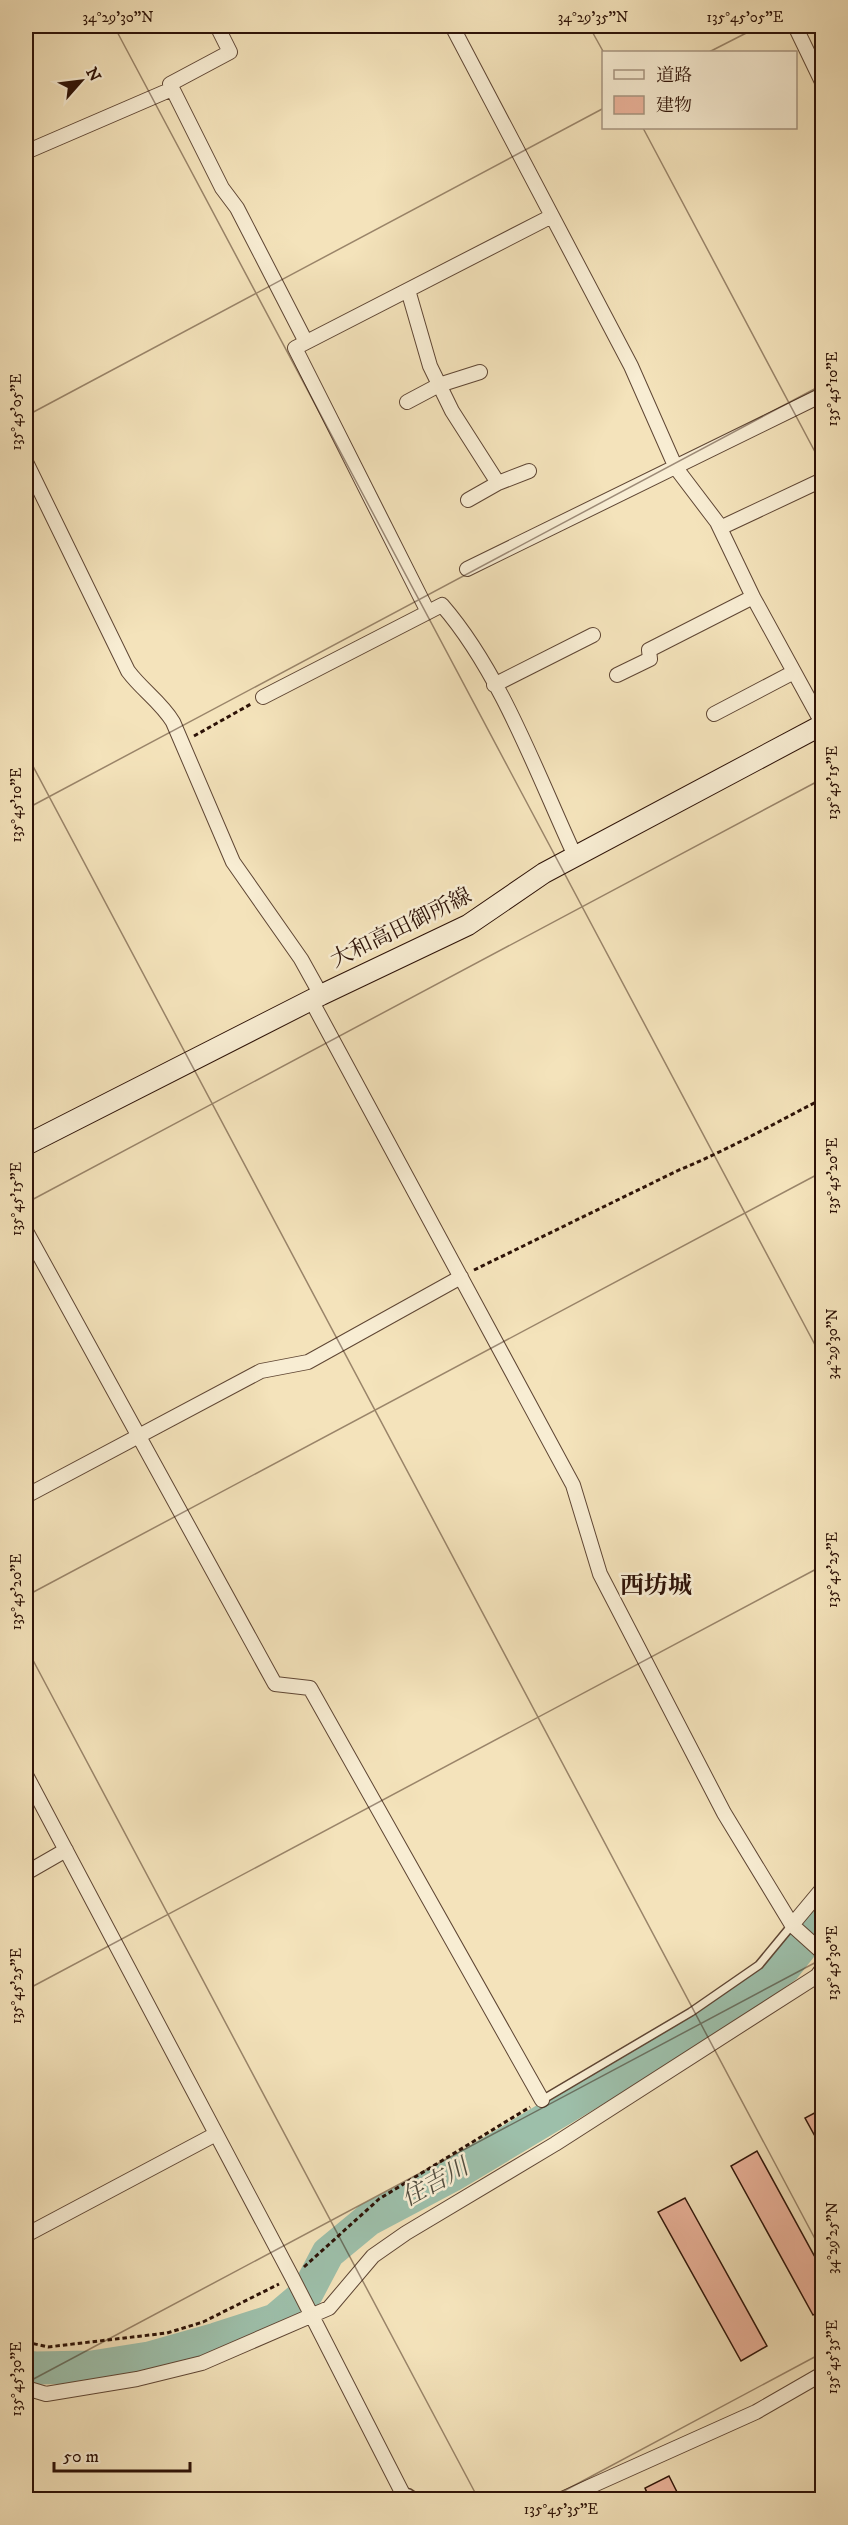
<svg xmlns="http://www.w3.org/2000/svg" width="848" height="2525" viewBox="0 0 848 2525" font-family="'IM FELL DW Pica','Noto Serif JP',serif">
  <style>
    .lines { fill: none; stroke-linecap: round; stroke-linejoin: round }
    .river { stroke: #9dbfaa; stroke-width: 33 }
    .building { fill: #edb49c; stroke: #2d1207; stroke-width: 1.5 }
    .service-casing { stroke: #5f4634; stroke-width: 10 }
    .minor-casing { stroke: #5f4634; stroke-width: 16 }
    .tertiary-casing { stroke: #5f4634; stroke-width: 21 }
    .secondary-casing { stroke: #2d1207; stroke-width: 22 }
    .path { stroke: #2d1207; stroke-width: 3; stroke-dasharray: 4.5 3; stroke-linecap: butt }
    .service { stroke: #f8edd3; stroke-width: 7 }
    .minor { stroke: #f8edd3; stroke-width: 14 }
    .tertiary { stroke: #f8edd3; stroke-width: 18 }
    .secondary { stroke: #f8edd3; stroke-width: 20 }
    .ticks { fill: none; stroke: #2d1207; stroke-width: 1.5; stroke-opacity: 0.45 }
    .labels { text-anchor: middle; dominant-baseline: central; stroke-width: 5; stroke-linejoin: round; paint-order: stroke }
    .street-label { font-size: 22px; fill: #2d1207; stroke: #f8edd3 }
    .neighbourhood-label { font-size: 24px; font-weight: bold; fill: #2d1207; stroke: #f8edd3 }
    .water-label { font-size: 24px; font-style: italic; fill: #544f40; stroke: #f8edd3 }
    .neatline { fill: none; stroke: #2d1207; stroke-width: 2 }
    .ticks-label { font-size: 15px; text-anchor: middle; fill: #2d1207 }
  </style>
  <rect width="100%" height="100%" fill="#f4e3bb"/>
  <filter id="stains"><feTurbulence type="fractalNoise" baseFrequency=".00333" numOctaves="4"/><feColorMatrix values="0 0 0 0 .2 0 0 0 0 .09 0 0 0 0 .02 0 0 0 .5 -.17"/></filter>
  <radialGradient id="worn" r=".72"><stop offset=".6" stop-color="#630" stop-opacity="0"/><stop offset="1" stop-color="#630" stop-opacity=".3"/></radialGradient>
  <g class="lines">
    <path class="river" d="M 26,2367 L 35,2368 L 92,2367 L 149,2358 L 216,2339 L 275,2320 L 307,2293 L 328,2253 L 368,2220 L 451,2176 L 708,2022 L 785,1967 L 822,1920"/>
  </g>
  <path class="building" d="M 822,2109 L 822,2149 L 805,2118 Z
    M 757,2151 L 822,2270 L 822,2309 L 813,2315 L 731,2166 Z
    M 685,2198 L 767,2346 L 741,2361 L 658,2212 Z
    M 669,2476 L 681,2500 L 650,2500 L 645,2488 Z"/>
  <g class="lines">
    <defs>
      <path id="service" d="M 542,2100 L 691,2012 L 759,1965 L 792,1925"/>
      <path id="minor" d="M 217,26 L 230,52 L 170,84 L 222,188 L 237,208 L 306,342
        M 452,26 L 631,366 L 676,468 L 717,522 L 753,597 L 822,723
        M 795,26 L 822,82
        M 26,152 L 172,89
        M 408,290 L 430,366 L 452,411 L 498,483
        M 407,402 L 439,385 L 480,372
        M 26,462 L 128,671 C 142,690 161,702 173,722 L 233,862 L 301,959 L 321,995
        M 468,500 L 498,483 L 529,471
        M 720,528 L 822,480
        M 467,569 L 822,395
        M 428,612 L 295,348 L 552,216
        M 617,675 L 650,659 L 649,650 L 753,597
        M 494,685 L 593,635
        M 263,697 L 442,605 C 501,673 537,774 575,856
        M 714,714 L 794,672
        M 311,1000 L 573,1485 L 600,1574 L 724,1813 L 792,1925 L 822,1952
        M 26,1231 L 275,1684 L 310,1688 L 542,2100
        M 26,1496 L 261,1371 L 308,1362 L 461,1277
        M 26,1775 L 292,2277 L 406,2500
        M 26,1873 L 66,1850
        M 792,1925 L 822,1889
        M 26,2235 L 216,2134
        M 26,2388 L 46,2394 L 137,2379 L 202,2363 L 329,2308 L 373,2256 L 406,2233 L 555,2144 L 817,1976 L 822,1969
        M 560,2500 L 756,2412 L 822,2374"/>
      <path id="tertiary" d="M 407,2498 L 407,2500"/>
      <path id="secondary" d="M 26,1145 L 321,995 L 468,925 L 544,873 L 822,725"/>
    </defs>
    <use href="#service" class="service-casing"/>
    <use href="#minor" class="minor-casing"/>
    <use href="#tertiary" class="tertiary-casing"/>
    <use href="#secondary" class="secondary-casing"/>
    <path class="path" d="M 194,736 L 251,704
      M 474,1270 L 679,1170 C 728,1150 775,1123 822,1099
      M 304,2267 L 379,2199 L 530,2107
      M 26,2342 L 48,2347 L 167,2333 L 203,2322 L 279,2284"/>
    <use href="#service" class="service"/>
    <use href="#minor" class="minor"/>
    <use href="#tertiary" class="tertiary"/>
    <use href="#secondary" class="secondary"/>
  </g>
  <path class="ticks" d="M 114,26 L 822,1358M 589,26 L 604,53M 709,52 L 760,26M 643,128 L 822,465M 26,416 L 604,108M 26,753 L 822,2252M 26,809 L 822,385M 26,1203 L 822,779M 26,1596 L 822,1172M 26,1647 L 479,2500M 26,1990 L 822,1566M 26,2383 L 822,1959M 547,2500 L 822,2353"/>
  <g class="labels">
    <g class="street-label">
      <text transform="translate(401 928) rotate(-26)">大和高田御所線</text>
    </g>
    <g class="neighbourhood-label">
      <text x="656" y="1586">西坊城</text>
    </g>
    <g class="water-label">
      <text transform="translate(435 2183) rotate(-29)">住吉川</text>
    </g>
  </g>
  <rect width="848" height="2525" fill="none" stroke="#f4e3bb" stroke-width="66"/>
  <rect x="602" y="51" width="195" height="78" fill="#f8edd3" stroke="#a79581" stroke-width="1.5"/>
  <rect x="614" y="70" width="30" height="9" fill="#f8edd3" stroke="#a79581" stroke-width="1.5"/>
  <text x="656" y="81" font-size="18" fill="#2d1207">道路</text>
  <rect x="614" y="96" width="30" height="18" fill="#edb49c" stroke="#a79581" stroke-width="1.5"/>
  <text x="656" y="111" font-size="18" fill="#2d1207">建物</text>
  <g transform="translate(81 81) rotate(62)" stroke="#f8edd3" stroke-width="4.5" paint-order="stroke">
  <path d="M0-4.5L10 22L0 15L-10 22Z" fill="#2d1207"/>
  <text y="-9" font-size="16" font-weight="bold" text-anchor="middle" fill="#2d1207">N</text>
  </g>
  <path d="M54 2462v9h136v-9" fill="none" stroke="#2d1207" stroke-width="3"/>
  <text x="63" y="2462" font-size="18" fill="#2d1207" stroke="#f8edd3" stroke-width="4.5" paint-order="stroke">50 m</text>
  <rect x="33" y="33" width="782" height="2459" class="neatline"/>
  <g class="ticks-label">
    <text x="118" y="22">34°29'30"N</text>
    <text x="593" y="22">34°29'35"N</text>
    <text x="745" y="22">135°45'05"E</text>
    <text transform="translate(832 389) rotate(-90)" y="5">135°45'10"E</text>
    <text transform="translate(16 412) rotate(-90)" y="5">135°45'05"E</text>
    <text transform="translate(832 783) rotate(-90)" y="5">135°45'15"E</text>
    <text transform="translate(16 805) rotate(-90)" y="5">135°45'10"E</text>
    <text transform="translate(832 1176) rotate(-90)" y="5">135°45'20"E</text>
    <text transform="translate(16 1199) rotate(-90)" y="5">135°45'15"E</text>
    <text transform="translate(832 1344) rotate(-90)" y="5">34°29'30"N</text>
    <text transform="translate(832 1570) rotate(-90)" y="5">135°45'25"E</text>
    <text transform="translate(16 1592) rotate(-90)" y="5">135°45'20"E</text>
    <text transform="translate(832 1963) rotate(-90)" y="5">135°45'30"E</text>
    <text transform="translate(16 1986) rotate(-90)" y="5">135°45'25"E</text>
    <text transform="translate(832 2238) rotate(-90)" y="5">34°29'25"N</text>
    <text transform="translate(832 2357) rotate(-90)" y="5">135°45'35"E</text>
    <text transform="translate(16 2379) rotate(-90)" y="5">135°45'30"E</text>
    <text x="561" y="2514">135°45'35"E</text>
  </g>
  <rect width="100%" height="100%" filter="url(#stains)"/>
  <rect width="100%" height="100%" fill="url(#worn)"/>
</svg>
